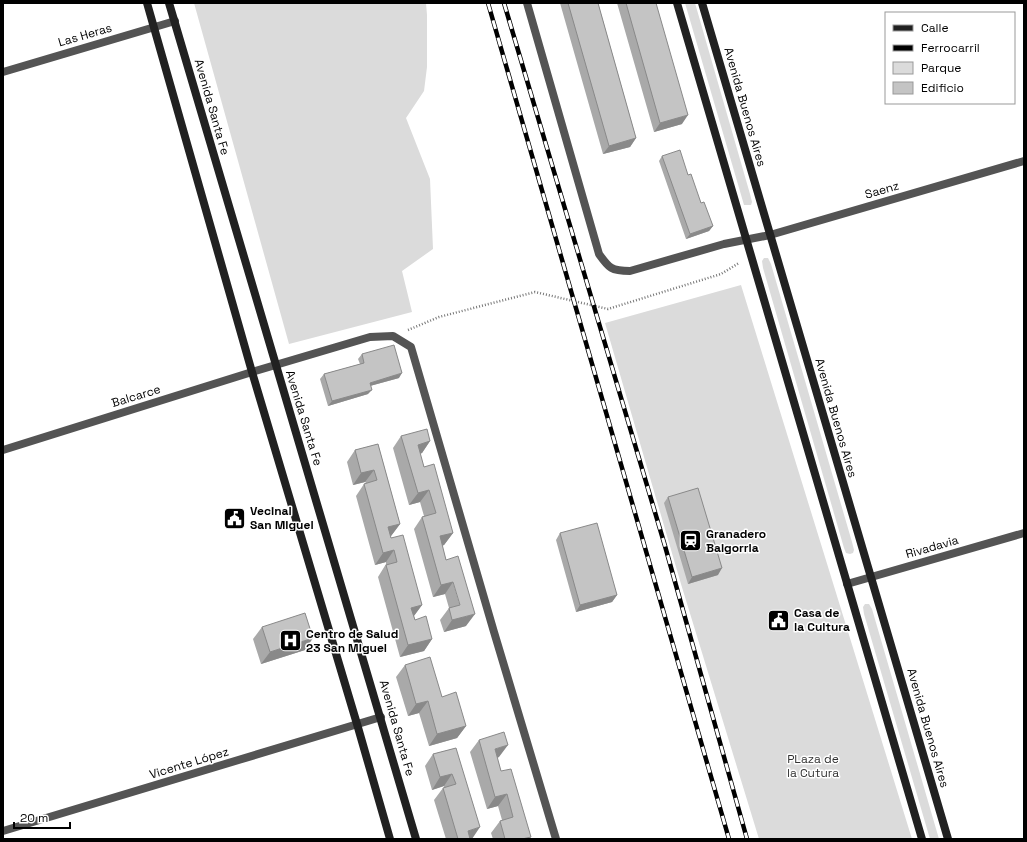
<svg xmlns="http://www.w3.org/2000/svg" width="1027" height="842" viewBox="0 0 1027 842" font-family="'Space Grotesk',sans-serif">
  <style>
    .green { fill: #dbdbdb }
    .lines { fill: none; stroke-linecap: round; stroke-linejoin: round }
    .path { stroke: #767676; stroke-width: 2.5; stroke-dasharray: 1 2; stroke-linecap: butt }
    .minor { stroke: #545454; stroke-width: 8 }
    .secondary { stroke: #212121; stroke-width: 8 }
    .rail-casing { stroke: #000; stroke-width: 4.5 }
    .rail { stroke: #fff; stroke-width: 3; stroke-dasharray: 9; stroke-linecap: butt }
    .wall { fill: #a9a9a9 }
    .shaded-wall { fill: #898989 }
    .building { fill: #c4c4c4; stroke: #898989 }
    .labels { text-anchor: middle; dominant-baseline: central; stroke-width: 3; stroke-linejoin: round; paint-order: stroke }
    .street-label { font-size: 12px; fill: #000; stroke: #fff }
    .poi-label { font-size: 12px; font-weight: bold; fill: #000; stroke: #fff; text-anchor: start }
    .park-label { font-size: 12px; fill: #323232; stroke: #fff }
  </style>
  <rect width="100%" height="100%" fill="#fff"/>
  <path class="green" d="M 194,3 L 426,3 L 427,15 L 427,67 L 424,91 L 406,118 L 430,179 L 433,249 L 402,271 L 412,312 L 289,344 Z
    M 685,3 L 695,3 L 750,194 L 752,202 L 751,205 L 744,205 Z
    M 764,258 L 768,258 L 771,264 L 852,542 L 854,550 L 853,553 L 850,554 L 846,553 L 844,548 L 763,268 L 762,261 Z
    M 741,285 L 912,839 L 759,839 L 681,584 L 605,323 Z
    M 865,604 L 869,604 L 872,609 L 939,839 L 930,839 L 864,614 L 863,607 Z"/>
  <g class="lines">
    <path class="path" d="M 408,330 L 439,317 L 535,292 L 608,309 L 721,274 L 739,263"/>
    <path class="minor" d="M 527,3 L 599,254 C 609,268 611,271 630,271 L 724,244 L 770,235 L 1024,161
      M 3,72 L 175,21
      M 3,450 L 252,372 L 370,337 L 393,336 L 411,347 L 494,632 L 556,839
      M 847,584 L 1024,533
      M 3,831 L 381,717"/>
    <path class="secondary" d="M 147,3 L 252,372 L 357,724 L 390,839
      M 169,3 L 416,839
      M 677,3 L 922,839
      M 702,3 L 948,839"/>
    <defs>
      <path id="rail" d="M 488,3 L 729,839
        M 504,3 L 665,546 L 747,839"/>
    </defs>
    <use href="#rail" class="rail-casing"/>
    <use href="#rail" class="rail"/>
  </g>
  <path class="wall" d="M 560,3 L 598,3 L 636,138 L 630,147 L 603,154 Z
    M 617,3 L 656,3 L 682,124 L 654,132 Z
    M 662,156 L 688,175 L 701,203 L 713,226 L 709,231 L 686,239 L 659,161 Z
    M 362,354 L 399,378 L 370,386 L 368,394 L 328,406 L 320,379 L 324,374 L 360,364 L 358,359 Z
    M 401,436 L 430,441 L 422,453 L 420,454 L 424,467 L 453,533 L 444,545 L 442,546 L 466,626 L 444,632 L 440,620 L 449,608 L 445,594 L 433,597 L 414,529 L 422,517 L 424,516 L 420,502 L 409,505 L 393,448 Z
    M 378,444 L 400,524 L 391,536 L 390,536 L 422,605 L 414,616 L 415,620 L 432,639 L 424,651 L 400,657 L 378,577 L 386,564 L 386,562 L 375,565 L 356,496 L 364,484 L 366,483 L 365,482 L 353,485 L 347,462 L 355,450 Z
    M 668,497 L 718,575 L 688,584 L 664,503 Z
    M 560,533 L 617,595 L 612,602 L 576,612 L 556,540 Z
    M 262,627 L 305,650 L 261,664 L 253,639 Z
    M 405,665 L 442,697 L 466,726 L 457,738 L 429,746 L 419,713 L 408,716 L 396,677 Z
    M 479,740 L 499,757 L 497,758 L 501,771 L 529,839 L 493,839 L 491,833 L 500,821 L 502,820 L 498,806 L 487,809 L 470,752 Z
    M 456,748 L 472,839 L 446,839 L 434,800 L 443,788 L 444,788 L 444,786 L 432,790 L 425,766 L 433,754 Z"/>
  <path class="shaded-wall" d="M 688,115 L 682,124 L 654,132 L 660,123 Z
    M 636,138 L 630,147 L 603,154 L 609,146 Z
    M 713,226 L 709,231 L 686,239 L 690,234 Z
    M 402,373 L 399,378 L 366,387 L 370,383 Z
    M 372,390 L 368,394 L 328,406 L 332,401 Z
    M 430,441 L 422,453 L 409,457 L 418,445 Z
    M 374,470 L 365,482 L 353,485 L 361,473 Z
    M 429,490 L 420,502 L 409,505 L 418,493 Z
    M 400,524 L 391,536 L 379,539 L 388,527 Z
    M 453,533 L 444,545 L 431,548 L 440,536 Z
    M 394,550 L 386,562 L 375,565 L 383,553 Z
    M 722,568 L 718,575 L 688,584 L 692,577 Z
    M 453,582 L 445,594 L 433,597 L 441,585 Z
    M 617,595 L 612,602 L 576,612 L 580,605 Z
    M 422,605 L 413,617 L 411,608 Z
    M 475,614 L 466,626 L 444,632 L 452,620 Z
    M 313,638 L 305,650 L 261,664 L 270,652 Z
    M 432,639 L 424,651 L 400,657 L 408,645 Z
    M 428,701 L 419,713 L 408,716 L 416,704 Z
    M 466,726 L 457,738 L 429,746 L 437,734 Z
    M 508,745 L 499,757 L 486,761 L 495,749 Z
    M 452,774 L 444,786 L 432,790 L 440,777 Z
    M 507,794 L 498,806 L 487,809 L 495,797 Z
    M 480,827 L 472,839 L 462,839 L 468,831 Z
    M 531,837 L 529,839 L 522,839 Z"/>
  <path class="building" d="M 568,3 L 598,3 L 636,138 L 609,146 Z
    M 626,3 L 656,3 L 688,115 L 660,123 Z
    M 680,150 L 688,175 L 691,174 L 701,203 L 704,202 L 713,226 L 690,234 L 662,156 Z
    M 394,345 L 402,373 L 370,383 L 372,390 L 332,401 L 324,374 L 364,363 L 362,354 Z
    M 427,429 L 430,441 L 418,445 L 424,467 L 434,464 L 453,533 L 440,536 L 446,560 L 458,556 L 475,614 L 452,620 L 449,608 L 460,605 L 453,582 L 441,585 L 422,517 L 436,513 L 429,490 L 418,493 L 401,436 Z
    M 378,444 L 400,524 L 388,527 L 391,538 L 403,535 L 422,605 L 411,608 L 415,620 L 426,616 L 432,639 L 408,645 L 386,565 L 397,562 L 394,550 L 383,553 L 364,484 L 377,480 L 374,470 L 361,473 L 355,450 Z
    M 698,488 L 722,568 L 692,577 L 668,497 Z
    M 597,523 L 617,595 L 580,605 L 560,533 Z
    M 305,613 L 313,638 L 270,652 L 262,627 Z
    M 430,657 L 442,697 L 456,692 L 466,726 L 437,734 L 428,701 L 416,704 L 405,665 Z
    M 504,732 L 508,745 L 495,749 L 501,771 L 511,769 L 531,837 L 522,839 L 505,839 L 500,821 L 513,817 L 507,794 L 495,797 L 479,740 Z
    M 456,748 L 480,827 L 468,831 L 470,839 L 458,839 L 443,788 L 456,784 L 452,774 L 440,777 L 433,754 Z"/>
  <defs>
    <symbol id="civic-square" viewBox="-11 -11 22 22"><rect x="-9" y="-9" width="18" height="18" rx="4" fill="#000" stroke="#fff"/><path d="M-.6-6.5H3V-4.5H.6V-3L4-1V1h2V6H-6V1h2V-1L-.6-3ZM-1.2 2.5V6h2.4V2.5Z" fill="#fff"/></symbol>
    <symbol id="station-square" viewBox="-11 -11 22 22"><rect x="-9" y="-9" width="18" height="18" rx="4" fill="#000" stroke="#fff"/><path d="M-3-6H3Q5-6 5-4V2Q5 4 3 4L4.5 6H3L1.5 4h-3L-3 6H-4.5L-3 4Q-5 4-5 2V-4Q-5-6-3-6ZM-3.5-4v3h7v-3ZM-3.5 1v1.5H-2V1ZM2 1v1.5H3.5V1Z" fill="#fff"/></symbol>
    <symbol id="hospital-square" viewBox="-11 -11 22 22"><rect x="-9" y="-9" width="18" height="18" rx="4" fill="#000" stroke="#fff"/><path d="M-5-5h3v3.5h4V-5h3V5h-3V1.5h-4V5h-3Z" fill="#fff"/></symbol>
  </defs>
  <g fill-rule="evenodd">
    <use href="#civic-square" x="222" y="506" width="25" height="25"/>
    <use href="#station-square" x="678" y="528" width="25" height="25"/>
    <use href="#civic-square" x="766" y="608" width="25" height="25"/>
    <use href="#hospital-square" x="278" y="628" width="25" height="25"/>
  </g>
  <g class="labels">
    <g class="street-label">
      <text transform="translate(85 35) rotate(-16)">Las Heras</text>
      <text transform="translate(212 107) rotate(74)">Avenida Santa Fe</text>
      <text transform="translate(745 107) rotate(74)">Avenida Buenos Aires</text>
      <text transform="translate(882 190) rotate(-16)">Saenz</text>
      <text transform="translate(136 396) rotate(-17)">Balcarce</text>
      <text transform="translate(304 418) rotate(73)">Avenida Santa Fe</text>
      <text transform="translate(836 418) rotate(74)">Avenida Buenos Aires</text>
      <text transform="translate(932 547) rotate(-16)">Rivadavia</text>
      <text transform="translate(397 728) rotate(74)">Avenida Santa Fe</text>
      <text transform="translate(928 728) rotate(74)">Avenida Buenos Aires</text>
      <text transform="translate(189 763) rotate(-17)">Vicente López</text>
    </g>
    <g class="poi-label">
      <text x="250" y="511">Vecinal<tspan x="250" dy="14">San Miguel</tspan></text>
      <text x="706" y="534">Granadero<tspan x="706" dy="14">Baigorria</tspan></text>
      <text x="794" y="613">Casa de<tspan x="794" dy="14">la Cultura</tspan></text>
      <text x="306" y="634">Centro de Salud<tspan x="306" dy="14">23 San Miguel</tspan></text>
    </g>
    <g class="park-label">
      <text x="813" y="759">PLaza de<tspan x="813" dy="14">la Cutura</tspan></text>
    </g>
  </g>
  <rect width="1027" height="842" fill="none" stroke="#000000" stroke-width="8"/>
  <rect x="885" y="12" width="130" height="92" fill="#ffffff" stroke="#999999"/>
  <rect x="893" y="25" width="20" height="6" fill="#212121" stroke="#999999"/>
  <text x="921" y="32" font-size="12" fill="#000000">Calle</text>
  <rect x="893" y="45" width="20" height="6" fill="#000000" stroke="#999999"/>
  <text x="921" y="52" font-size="12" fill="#000000">Ferrocarril</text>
  <rect x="893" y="62" width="20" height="12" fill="#dbdbdb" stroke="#999999"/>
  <text x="921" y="72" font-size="12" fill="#000000">Parque</text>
  <rect x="893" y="82" width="20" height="12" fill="#c4c4c4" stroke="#999999"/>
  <text x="921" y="92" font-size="12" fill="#000000">Edificio</text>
  <path d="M14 822v6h56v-6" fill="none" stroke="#000000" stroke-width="2"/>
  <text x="20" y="822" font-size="12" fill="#000000" stroke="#ffffff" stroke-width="3" paint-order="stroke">20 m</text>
</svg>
